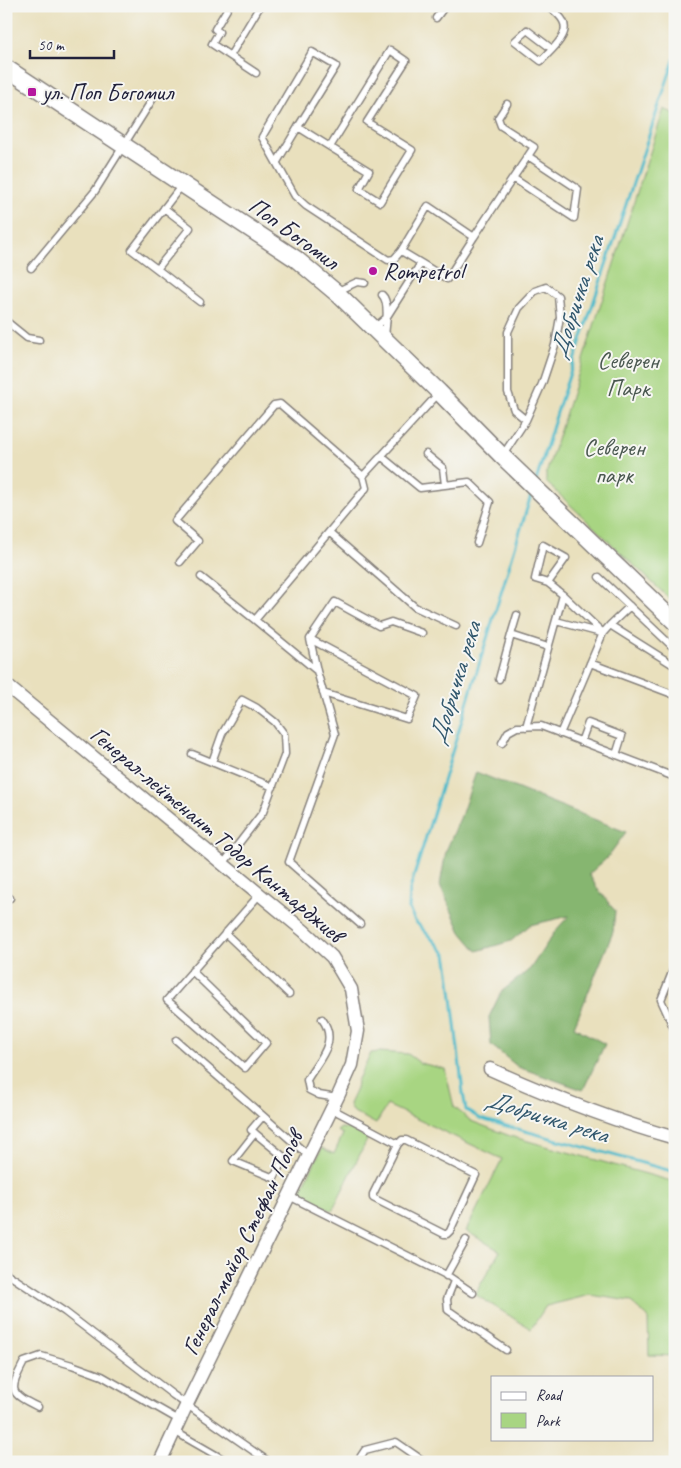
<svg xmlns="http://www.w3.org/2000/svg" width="681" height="1468" viewBox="0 0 681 1468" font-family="Caveat,sans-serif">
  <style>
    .green { fill: #a8d582; stroke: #657c5e }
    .forest { fill: #86b670; stroke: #546c56 }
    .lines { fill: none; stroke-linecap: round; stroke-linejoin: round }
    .stream { stroke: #4ebaca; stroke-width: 3 }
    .service-casing { stroke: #86817c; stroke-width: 9 }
    .minor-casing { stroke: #86817c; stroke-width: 15 }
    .tertiary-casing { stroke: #86817c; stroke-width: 19 }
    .service { stroke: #fff; stroke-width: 6 }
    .minor { stroke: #fff; stroke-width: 12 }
    .tertiary { stroke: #fff; stroke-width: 16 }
    .poi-dot { fill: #b5179e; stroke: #f6f6f2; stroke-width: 2 }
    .labels { text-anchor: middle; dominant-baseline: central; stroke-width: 4; stroke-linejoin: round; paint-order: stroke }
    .poi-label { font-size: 24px; fill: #22223b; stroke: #f6f6f2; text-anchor: start }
    .street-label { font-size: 24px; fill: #22223b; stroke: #f6f6f2 }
    .park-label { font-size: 24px; fill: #4a5850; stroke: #f6f6f2 }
    .water-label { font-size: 25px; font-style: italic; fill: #31576d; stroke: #f6f6f2 }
  </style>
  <rect width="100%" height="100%" fill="#f6f6f2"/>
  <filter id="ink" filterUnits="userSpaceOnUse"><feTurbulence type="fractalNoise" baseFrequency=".02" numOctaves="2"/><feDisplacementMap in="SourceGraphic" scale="10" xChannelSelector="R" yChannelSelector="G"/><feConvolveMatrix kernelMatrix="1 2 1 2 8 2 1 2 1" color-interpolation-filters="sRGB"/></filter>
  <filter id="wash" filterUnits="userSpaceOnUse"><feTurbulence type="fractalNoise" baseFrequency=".0096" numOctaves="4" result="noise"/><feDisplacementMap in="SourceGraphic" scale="20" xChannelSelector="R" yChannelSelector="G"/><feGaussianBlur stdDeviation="1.12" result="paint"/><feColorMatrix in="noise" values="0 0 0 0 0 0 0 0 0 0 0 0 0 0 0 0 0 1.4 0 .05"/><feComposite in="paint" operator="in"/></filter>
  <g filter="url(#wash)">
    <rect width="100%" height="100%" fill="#e9e0bd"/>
    <path class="green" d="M 664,109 L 675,114 L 675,604 L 546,482 L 546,474 Z
      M 379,1052 L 408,1054 L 420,1063 L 445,1069 L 454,1107 L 471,1121 L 510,1136 L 675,1182 L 675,1356 L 649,1355 L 648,1317 L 630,1301 L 590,1295 L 546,1306 L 531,1329 L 476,1295 L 479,1287 L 500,1251 L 466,1231 L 502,1159 L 387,1105 L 376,1124 L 352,1111 L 350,1108 L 349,1104 L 356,1089 L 357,1081 L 371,1053 Z
      M 341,1128 L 350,1129 L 368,1138 L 332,1211 L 300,1192 L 322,1148 L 334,1154 L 343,1134 L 337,1131 Z"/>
    <path class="forest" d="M 476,772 L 626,832 L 607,858 L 589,874 L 597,888 L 615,911 L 613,932 L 574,1027 L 605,1044 L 583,1090 L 518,1067 L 491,1045 L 489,1017 L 501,992 L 530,969 L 556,930 L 569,916 L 530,925 L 511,941 L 477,951 L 461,932 L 440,885 L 446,851 L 461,816 Z"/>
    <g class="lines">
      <path class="stream" d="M 536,481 L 560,403 L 675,57
        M 532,492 L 410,889 L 409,909 L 415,921 L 446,954 L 449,972 L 463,1093 L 466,1110 L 481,1119 L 675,1172"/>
    </g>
  </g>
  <g filter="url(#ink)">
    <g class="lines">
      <defs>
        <path id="service" d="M 229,6 L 215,29 L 219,32 L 212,44 L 256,73
          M 548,6 C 553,10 560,15 563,21 C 571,35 549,52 541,61 L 515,41 L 527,30 L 552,49
          M 436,18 L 445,6
          M 230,56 L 260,6
          M 330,147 L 369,171 L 359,189 L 380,202 L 412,150 L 367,122 L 406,61 L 390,50 L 330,147 L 298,127 L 336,66 L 312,52 L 262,137 L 295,196 L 306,206 L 388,260 L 394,259 L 401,251
          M 277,162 L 298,127
          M 513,178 L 528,156
          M 164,208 L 190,228 L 157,269 L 200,302
          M 421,263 L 447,279 L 474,237
          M 31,268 L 95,191 L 152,100
          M 157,269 L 132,250 L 182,185
          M 336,292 L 357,282 L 365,283
          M 382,295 C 390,302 386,325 385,336
          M 6,321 L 27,338 L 39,340
          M 373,326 L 379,324 L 386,318 L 421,263 L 401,251 L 428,206 L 474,237 L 513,178 L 574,218 L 578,189 L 528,156 L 534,147 L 501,126 L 498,118 L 507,104
          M 426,454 L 443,468 L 445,485
          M 503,455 L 526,420 L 542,384 L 555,345 L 560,317 L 558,296 L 546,287 L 535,291 L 519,308 L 508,332 L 508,392 L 514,410 L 526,420
          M 381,456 L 420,488 L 469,482 L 490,502 L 477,543
          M 363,476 L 366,488 L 329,532 L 415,607 L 456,626
          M 180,562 L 198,541 L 175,521 L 274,405 L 280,404 L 363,476 L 439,393
          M 201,577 L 255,620 L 329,532
          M 599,577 L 675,649
          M 548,583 L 566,558 L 543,545 L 535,579 L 548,583 L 563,595
          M 255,620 L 317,671 L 335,734 L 289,862 L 360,924
          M 556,621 L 601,633
          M 610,625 L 630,606
          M 511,635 L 517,615
          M 310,639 L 317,671
          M 590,663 L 675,695
          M 499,679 L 511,635 L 548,647
          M 323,693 L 407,719 L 417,696 L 310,639 L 335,602 L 379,626 L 391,622 L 422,633
          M 526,727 L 563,595 L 603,633
          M 560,734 L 603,633 L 610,625 L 675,666
          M 581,742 L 588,723 L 622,736 L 616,755
          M 502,743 L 508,732 L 517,727 L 541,726 L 672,776 L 675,776
          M 192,754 L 273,787
          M 212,762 L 222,734 L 242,700 L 257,708 L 275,722 L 284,734 L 285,754 L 263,812 L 223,864
          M 6,895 L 10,898
          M 225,933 L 289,994
          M 675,965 L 661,1000 L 675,1031
          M 192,971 L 266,1043 L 245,1068 L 167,1000 L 260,894
          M 322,1019 C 339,1042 319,1059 307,1080 L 309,1090 L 319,1095 L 337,1098
          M 176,1040 L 309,1156
          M 332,1109 L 398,1144 L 373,1194 L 373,1198 L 444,1234 L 447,1234 L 450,1231 L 476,1175 L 406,1140 L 402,1140 L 398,1144
          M 255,1133 L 233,1161 L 274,1178 L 284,1157 L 251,1130 L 263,1116
          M 289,1196 L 448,1276 L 473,1293
          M 6,1273 L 65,1312 L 173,1395 L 269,1462
          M 446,1276 L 466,1240
          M 454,1281 L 447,1299 L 448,1310 L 506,1350
          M 38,1407 C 9,1393 9,1391 24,1362 L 41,1356 L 72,1365 L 102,1376 L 179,1420
          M 174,1431 L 228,1462
          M 357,1462 L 365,1450 L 396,1442 L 425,1462"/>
        <path id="minor" d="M 6,685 L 304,931 L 332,957 L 351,989 L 358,1031 L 352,1065 L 339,1094 L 187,1404 L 160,1462
          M 490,1069 C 550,1096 611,1120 675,1138"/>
        <path id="tertiary" d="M 6,68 L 296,259 L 339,295 L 439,392 L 502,456 L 675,622"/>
      </defs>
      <use href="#service" class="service-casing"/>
      <use href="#minor" class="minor-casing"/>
      <use href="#tertiary" class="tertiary-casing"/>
      <use href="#service" class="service"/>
      <use href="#minor" class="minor"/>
      <use href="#tertiary" class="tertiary"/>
    </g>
  </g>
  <g class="poi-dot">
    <rect x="27" y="87" width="10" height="10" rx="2.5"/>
    <circle cx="373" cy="271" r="5"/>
  </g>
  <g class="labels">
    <g class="poi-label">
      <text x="42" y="92">ул. Поп Богомил</text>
      <text x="383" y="271">Rompetrol</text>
    </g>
    <g class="street-label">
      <text transform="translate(294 233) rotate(36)">Поп Богомил</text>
      <text transform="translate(217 834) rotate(40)">Генерал-лейтенант Тодор Кантарджиев</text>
      <text transform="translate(242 1243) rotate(-64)">Генерал-майор Стефан Попов</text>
    </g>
    <g class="park-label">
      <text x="628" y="360">Северен<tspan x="628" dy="28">Парк</tspan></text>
      <text x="614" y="447">Северен<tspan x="614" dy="28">парк</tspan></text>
    </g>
    <g class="water-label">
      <text transform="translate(577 297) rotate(-72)">Добричка река</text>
      <text transform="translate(455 683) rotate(-73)">Добричка река</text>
      <text transform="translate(547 1117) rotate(17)">Добричка река</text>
    </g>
  </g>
  <rect width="681" height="1468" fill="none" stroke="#f6f6f2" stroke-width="25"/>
  <rect x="491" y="1376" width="162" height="65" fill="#f6f6f2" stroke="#a1a1a9"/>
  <rect x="501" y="1392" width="25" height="8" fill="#ffffff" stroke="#a1a1a9"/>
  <text x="536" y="1400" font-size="15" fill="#22223b">Road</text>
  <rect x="501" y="1413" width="25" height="15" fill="#a8d582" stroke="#a1a1a9"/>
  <text x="536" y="1426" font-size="15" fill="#22223b">Park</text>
  <path d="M30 50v8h84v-8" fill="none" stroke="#22223b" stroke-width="2.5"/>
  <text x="38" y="50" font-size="15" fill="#22223b" stroke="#f6f6f2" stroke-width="4" paint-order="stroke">50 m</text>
</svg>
